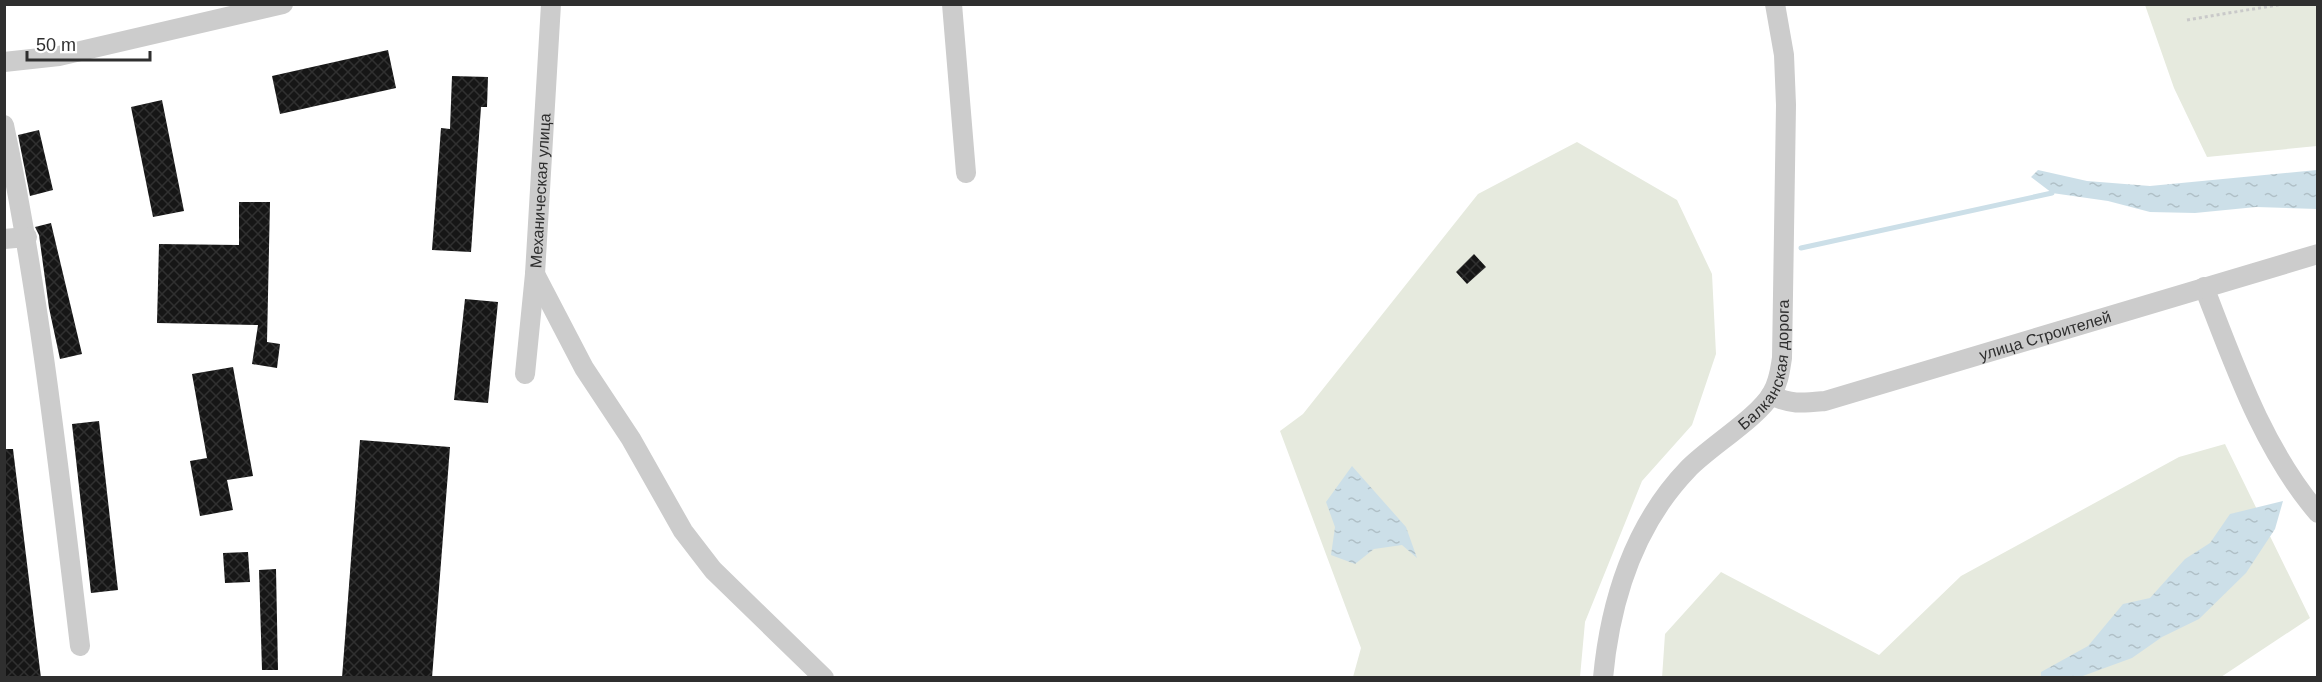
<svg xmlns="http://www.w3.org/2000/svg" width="2322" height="682" viewBox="0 0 2322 682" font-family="Helvetica,sans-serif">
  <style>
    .green { fill: #e6eade }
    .water { fill: url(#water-ripples) }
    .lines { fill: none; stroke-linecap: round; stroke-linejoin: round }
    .stream { stroke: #ccdfe8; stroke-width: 5 }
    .building { fill: url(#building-cross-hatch) }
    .path { stroke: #c9c9c9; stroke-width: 3; stroke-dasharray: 3 3; stroke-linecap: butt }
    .minor { stroke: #ccc; stroke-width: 20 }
    .labels { text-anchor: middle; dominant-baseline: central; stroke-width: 6; stroke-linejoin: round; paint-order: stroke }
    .street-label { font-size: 16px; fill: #2f2f2f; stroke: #fff }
  </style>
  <defs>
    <pattern id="water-ripples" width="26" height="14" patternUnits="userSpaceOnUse" patternTransform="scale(1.5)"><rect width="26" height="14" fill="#ccdfe8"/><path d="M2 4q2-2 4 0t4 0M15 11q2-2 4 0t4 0" fill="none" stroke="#b0c0c7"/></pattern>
    <pattern id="building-cross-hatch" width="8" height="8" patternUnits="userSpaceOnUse" patternTransform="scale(1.5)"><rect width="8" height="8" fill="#161616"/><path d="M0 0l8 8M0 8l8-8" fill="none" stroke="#303030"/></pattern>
  </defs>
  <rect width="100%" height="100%" fill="#fff"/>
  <path class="green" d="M 2145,5 L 2317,5 L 2317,146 L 2207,157 L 2174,88 Z
    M 1577,142 L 1677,200 L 1712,274 L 1716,354 L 1692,425 L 1642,481 L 1585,622 L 1580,677 L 1353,677 L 1361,648 L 1280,431 L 1303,414 L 1478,194 Z
    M 2225,444 L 2310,618 L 2221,677 L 1662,678 L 1665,634 L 1721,572 L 1879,655 L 1961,576 L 2179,457 Z"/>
  <path class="water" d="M 2038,170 L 2087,181 L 2150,186 L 2317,170 L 2317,209 L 2256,207 L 2195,213 L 2150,212 L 2108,201 L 2052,193 L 2031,177 Z
    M 1352,466 L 1406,527 L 1417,558 L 1402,545 L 1374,549 L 1355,564 L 1331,555 L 1335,527 L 1326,502 Z
    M 2283,501 L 2275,529 L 2246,573 L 2199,619 L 2162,637 L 2132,658 L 2080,677 L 2041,677 L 2041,672 L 2088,646 L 2123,604 L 2150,598 L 2185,559 L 2210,543 L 2230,514 Z"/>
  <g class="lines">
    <path class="stream" d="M 1801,248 L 2052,193"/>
  </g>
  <path class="building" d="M 388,50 L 396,88 L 280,114 L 272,76 Z
    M 452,76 L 488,77 L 487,107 L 481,107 L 471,252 L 432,250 L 441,128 L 450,129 Z
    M 162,100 L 184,211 L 153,217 L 131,107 Z
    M 39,130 L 53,190 L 30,196 L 18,135 Z
    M 239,202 L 270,202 L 267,342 L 280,344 L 277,368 L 252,364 L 258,325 L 157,323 L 159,244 L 239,245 Z
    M 51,223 L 82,354 L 60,359 L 49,308 L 39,235 L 35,227 Z
    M 1474,254 L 1486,267 L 1467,284 L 1456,272 Z
    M 465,299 L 498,302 L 488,403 L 454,400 Z
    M 233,367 L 253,476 L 227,480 L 233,510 L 200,516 L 190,461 L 207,458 L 192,374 Z
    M 99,421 L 118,590 L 91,593 L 72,424 Z
    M 360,440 L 450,447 L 432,678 L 342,678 Z
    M 4,449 L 13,449 L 41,678 L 4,678 Z
    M 248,552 L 250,582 L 225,583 L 223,553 Z
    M 276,569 L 278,670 L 262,670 L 259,570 Z"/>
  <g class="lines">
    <path class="path" d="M 2187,20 L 2283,4"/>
    <g class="minor">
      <path d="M 952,4 L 966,173"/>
      <path d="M 4,62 L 59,56 L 283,4"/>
      <path d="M 4,125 C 40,297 59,471 80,646"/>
      <path d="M 4,239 L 27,237"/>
      <path d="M 535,274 L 584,368 L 631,439 L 683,531 L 713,570 L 824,678"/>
      <path d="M 2204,287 C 2234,364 2263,449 2318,513"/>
      <path id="s1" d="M 525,374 L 535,274 L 551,4"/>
      <path id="s2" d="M 1771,395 C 1790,405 1804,403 1825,401 L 2318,254"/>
      <path id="s3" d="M 1603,678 C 1610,602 1634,525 1688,469 C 1709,447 1759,417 1772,393 C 1779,382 1780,370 1782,358 L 1786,105 L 1784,55 L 1775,4"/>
    </g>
  </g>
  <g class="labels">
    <g class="street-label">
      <text stroke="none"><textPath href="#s1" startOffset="184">Механическая улица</textPath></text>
      <text stroke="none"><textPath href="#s2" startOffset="285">улица Строителей</textPath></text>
      <text stroke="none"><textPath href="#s3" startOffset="368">Балканская дорога</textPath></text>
    </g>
  </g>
  <rect width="2322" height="682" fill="none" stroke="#2f2f2f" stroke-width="12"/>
  <path d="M27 51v9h123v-9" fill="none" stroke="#2f2f2f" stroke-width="3"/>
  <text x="36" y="51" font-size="18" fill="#2f2f2f" stroke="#ffffff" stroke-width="4.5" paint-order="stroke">50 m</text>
</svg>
